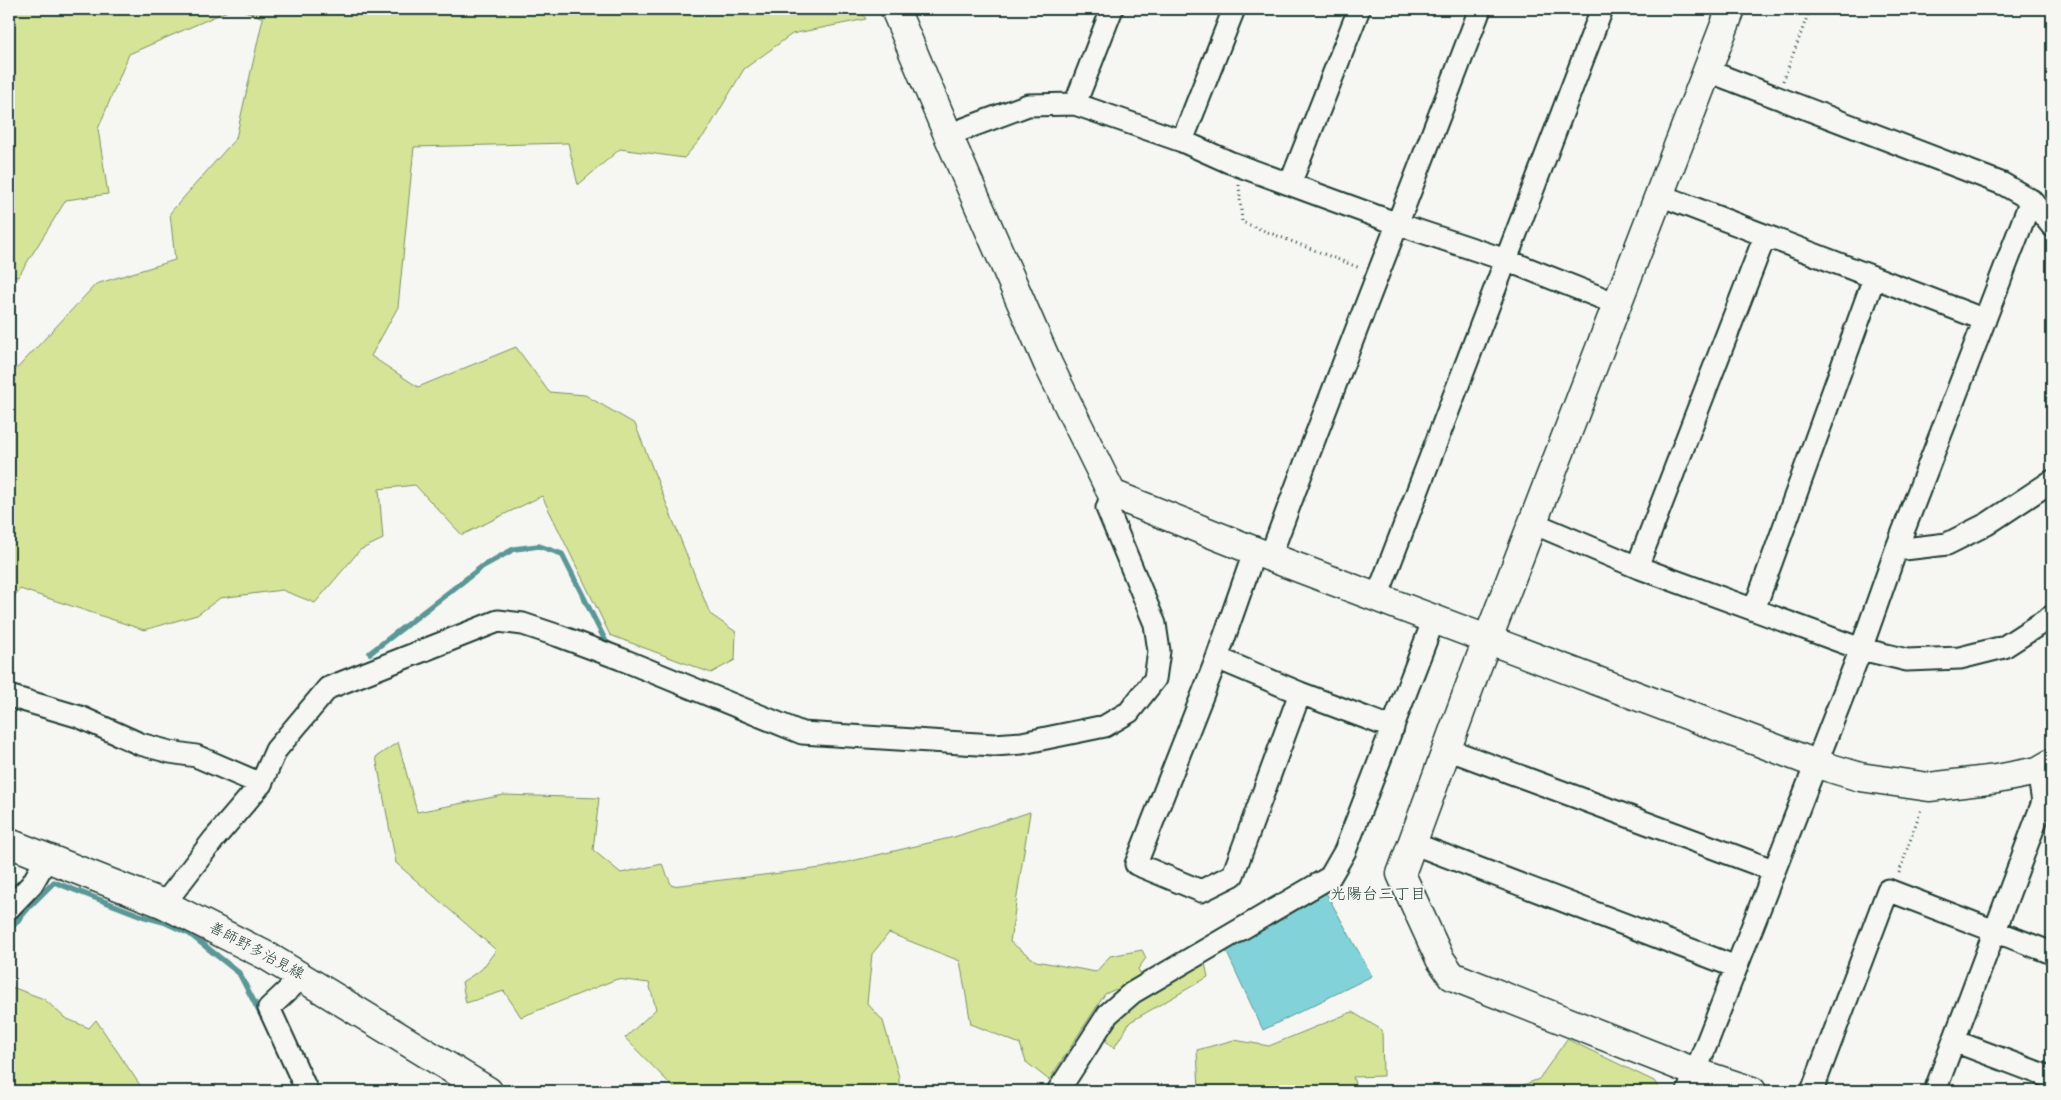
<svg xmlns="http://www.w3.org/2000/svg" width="2061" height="1100" viewBox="0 0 2061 1100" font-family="'Gochi Hand','Klee One',sans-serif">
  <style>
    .green { fill: #d5e497; stroke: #7a9066 }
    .water { fill: #82d3d9; stroke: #5a9797 }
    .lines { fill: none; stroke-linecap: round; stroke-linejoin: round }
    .stream { stroke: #5a9797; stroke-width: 5.5 }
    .minor-casing { stroke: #1f3d34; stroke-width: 25 }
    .tertiary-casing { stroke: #1f3d34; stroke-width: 31 }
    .secondary-casing { stroke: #1f3d34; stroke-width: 31 }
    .path { stroke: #1f3d34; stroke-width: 3; stroke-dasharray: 1 4; stroke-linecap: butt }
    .minor { stroke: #f6f6f2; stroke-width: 21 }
    .tertiary { stroke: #f6f6f2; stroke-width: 28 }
    .secondary { stroke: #f6f6f2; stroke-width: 28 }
    .labels { text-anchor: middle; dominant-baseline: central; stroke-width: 4; stroke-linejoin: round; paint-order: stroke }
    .street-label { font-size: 15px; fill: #1f3d34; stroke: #f6f6f2 }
    .neighbourhood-label { font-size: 16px; fill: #1f3d34; stroke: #f6f6f2 }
  </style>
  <rect width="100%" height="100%" fill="#f6f6f2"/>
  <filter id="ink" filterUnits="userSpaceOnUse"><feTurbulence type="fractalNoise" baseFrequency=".02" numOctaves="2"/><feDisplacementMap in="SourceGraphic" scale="10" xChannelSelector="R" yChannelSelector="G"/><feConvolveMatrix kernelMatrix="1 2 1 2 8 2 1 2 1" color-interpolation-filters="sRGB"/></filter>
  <g filter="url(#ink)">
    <path class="green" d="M 9,9 L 232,9 L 129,54 L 98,129 L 108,194 L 66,200 L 18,277 L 9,275 Z
      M 240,9 L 859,9 L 866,19 L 792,34 L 744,69 L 706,133 L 684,158 L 620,149 L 578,185 L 568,143 L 414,147 L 398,307 L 371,356 L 418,387 L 516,347 L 549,392 L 585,395 L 635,424 L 710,614 L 736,632 L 735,660 L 711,673 L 610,635 L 542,496 L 462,535 L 415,485 L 379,489 L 383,539 L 360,550 L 315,603 L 282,590 L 220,598 L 197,615 L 144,630 L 20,589 L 9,603 L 9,377 L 96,284 L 175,260 L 170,213 L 236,138 L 263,18 Z
      M 398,742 L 417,812 L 504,795 L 599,798 L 593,850 L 621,873 L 662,864 L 672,886 L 822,868 L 954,837 L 1030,812 L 1010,942 L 1036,961 L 1096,972 L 1110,956 L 1142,950 L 1146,958 L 1138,969 L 1148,987 L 1205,963 L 1208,977 L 1130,1022 L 1114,1048 L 1100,1036 L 1127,1002 L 1116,989 L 1105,994 L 1049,1080 L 1026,1062 L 1020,1044 L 971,1024 L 960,961 L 889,933 L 872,954 L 867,1003 L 883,1021 L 899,1077 L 899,1091 L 677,1091 L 625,1038 L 656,1009 L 649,983 L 617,979 L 521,1017 L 504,991 L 466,1003 L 462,982 L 482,969 L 496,950 L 396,863 L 376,757 Z
      M 9,986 L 44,999 L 65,1018 L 89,1028 L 96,1020 L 144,1091 L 9,1091 Z
      M 1352,1012 L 1382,1030 L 1383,1076 L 1353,1077 L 1357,1091 L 1197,1091 L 1199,1090 L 1197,1050 L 1234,1040 L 1269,1046 Z
      M 1567,1039 L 1654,1081 L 1661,1091 L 1507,1091 L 1539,1079 Z"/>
    <path class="water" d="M 1326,893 L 1372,976 L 1263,1030 L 1222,942 Z"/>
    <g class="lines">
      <path class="stream" d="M 370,653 L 483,566 L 514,549 L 539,546 L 562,554 L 606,642 L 613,646
        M 9,931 L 30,906 L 54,882 L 142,916 L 164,922 L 190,934 L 239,973 L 262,1017"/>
      <defs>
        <path id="minor" d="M 1708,71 L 2003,184 L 2031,200 L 2052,226
          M 1075,104 L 1112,9
          M 948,135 L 1028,105 L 1075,104 L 1182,141 L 1229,162 L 1398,224 L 1506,260 L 1617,304
          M 1182,141 L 1234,9
          M 1290,184 L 1359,9
          M 1660,195 L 1985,320
          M 1533,523 L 1637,567 L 1861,649 L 1907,660 L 1960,658 L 2004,647 L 2052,616
          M 1255,550 L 1217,658 L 1136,864 L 1201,891 L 1233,875 L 1300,693
          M 1896,550 L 1947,544 L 1987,524 L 2052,481
          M 1270,557 C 1338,373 1411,192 1480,9
          M 1637,567 L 1765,236
          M 1377,597 L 1602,9
          M 1754,610 L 1874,278
          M 1217,658 L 1300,693 L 1393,728
          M 9,696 L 80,717 L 140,744 L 170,752 L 196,756 L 261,784
          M 1447,749 L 1773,870
          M 1412,843 L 1736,967
          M 164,904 L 214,839 L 261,784 L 276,750 L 328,688 L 498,621 L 523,624 L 559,636 L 621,659 L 802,733 L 994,745 L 1022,743 L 1105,726 L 1129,712 L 1155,679 L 1159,651 L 1155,624 L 1107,508 L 1112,494
          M 9,908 L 32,884 L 47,858
          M 302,977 L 269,1008 L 307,1091
          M 1954,1041 L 2052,1078
          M 1058,1091 L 1108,1014 L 1132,993 L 1330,877 L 1345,851 L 1434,619
          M 1688,1091 L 1861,649 L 1896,550 L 2031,200
          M 1812,1091 L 1888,890 L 2052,953
          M 1935,1091 L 2043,802 L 2038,771"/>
        <path id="tertiary" d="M 895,9 L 948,135 L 1048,364 L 1112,494 L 1270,557 L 1814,763 L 1860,777 L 1929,787 L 1997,779 L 2038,771 L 2052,763
          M 1731,9 L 1475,672 L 1401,874 L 1440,959 L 1452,976 L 1695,1072 L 1752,1091"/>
        <path id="secondary" d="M 9,843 L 164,904 L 267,956 L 488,1091"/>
      </defs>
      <use href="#minor" class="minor-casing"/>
      <use href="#tertiary" class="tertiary-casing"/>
      <use href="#secondary" class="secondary-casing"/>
      <path class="path" d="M 1783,81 L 1810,9
        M 1239,185 L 1242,222 L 1360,268
        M 1899,873 L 1921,809"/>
      <use href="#minor" class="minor"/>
      <use href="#tertiary" class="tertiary"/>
      <use href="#secondary" class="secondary"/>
    </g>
  </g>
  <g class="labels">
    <g class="street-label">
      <text transform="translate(256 952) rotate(28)">善師野多治見線</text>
    </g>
    <g class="neighbourhood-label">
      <text x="1378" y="896">光陽台三丁目</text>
    </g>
  </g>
  <rect width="2061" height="1100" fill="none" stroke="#f6f6f2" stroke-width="30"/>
  <rect x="15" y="15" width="2031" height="1070" fill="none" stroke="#1f3d34" stroke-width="2" filter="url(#ink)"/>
</svg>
